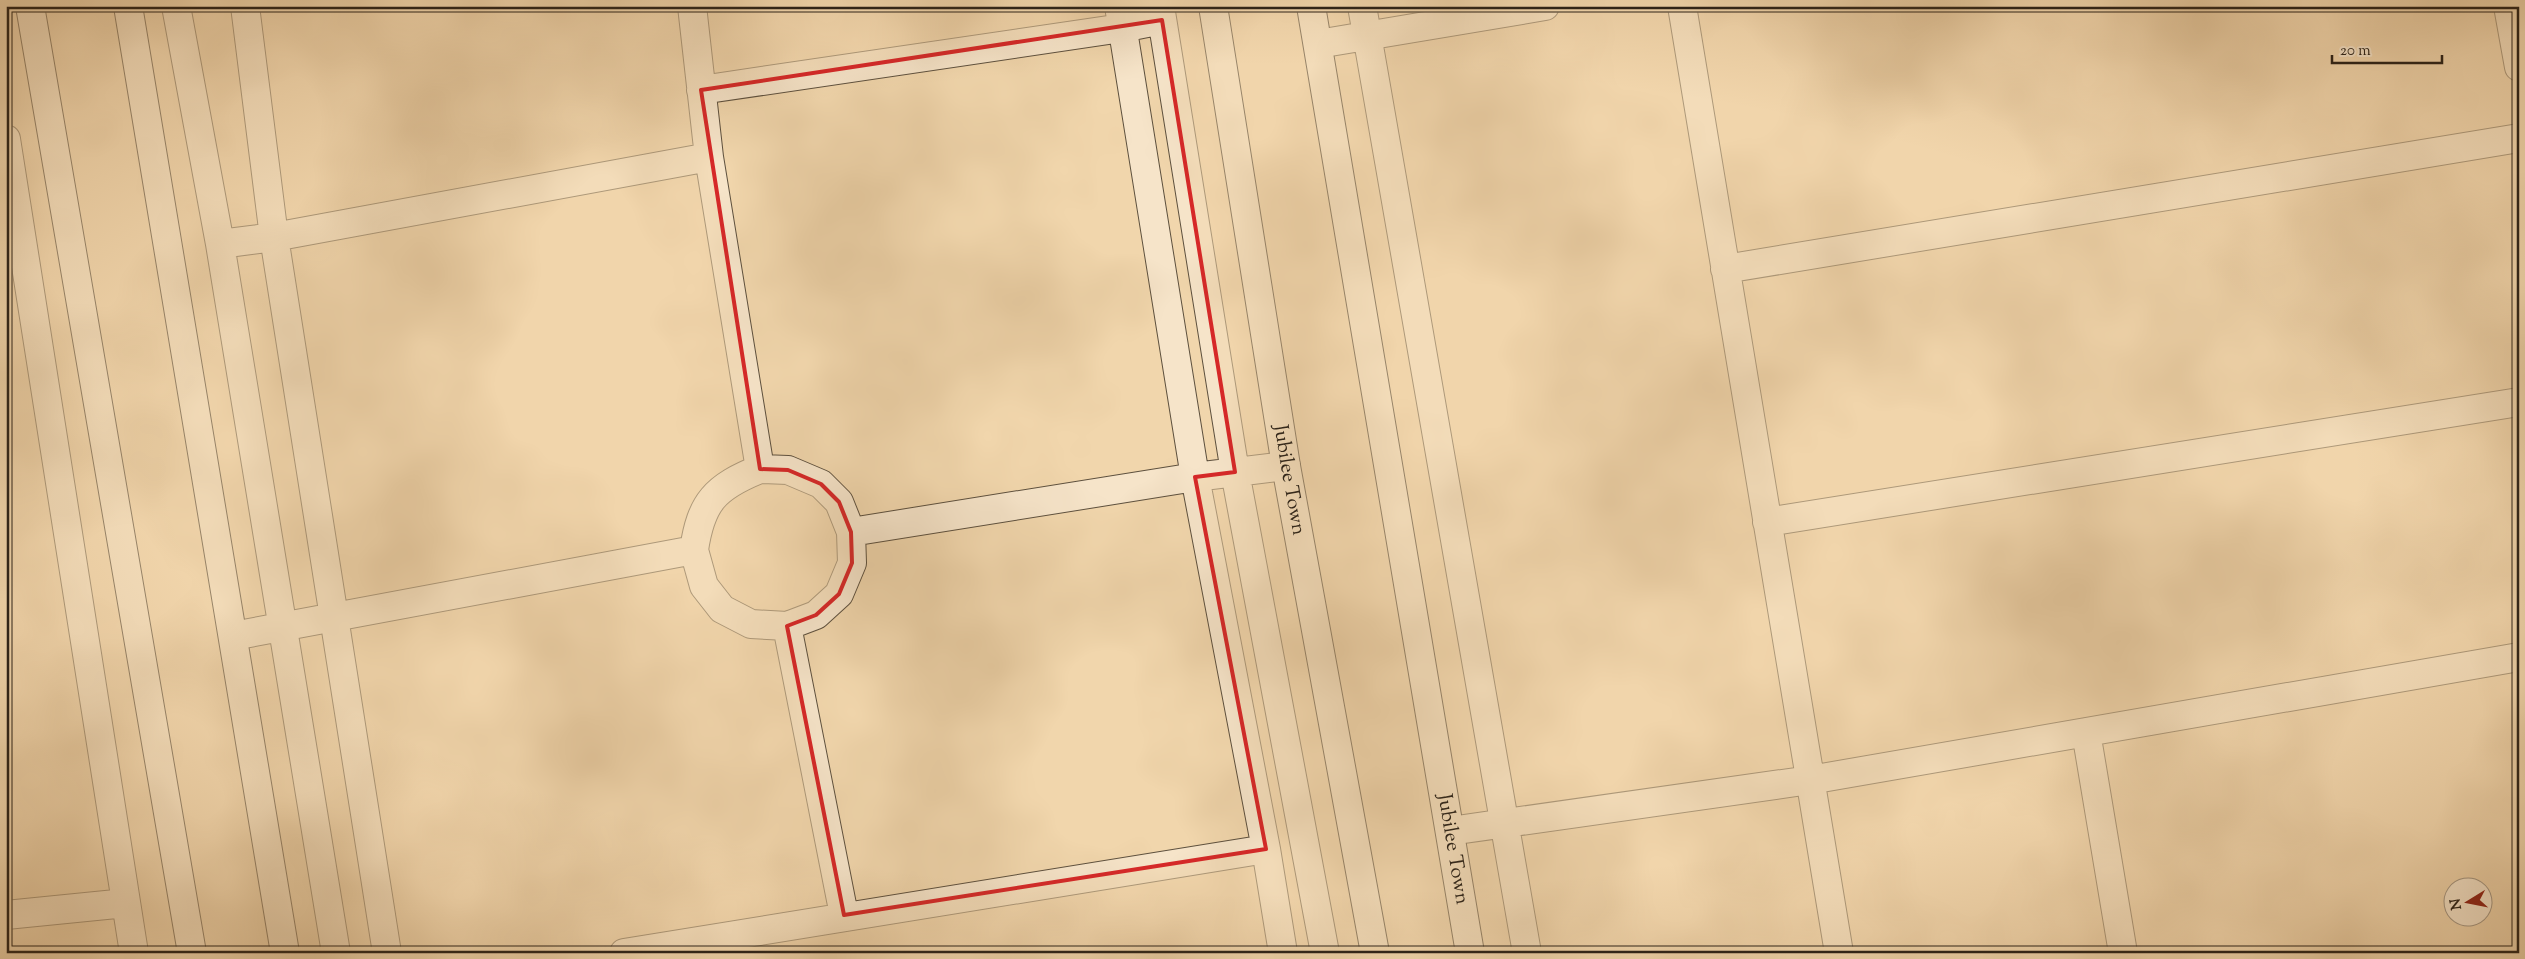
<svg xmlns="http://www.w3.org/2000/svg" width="2525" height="959" viewBox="0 0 2525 959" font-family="'Sorts Mill Goudy',serif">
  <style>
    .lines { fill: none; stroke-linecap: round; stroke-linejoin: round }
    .street-casing { stroke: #5d503e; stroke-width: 30 }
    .secondary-casing { stroke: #2c2319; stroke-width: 30 }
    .street { stroke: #f6e4c9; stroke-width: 28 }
    .secondary { stroke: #f6e4c9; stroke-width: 28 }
    .marked { fill: none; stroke: #d62828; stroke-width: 4; stroke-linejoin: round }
    .labels { text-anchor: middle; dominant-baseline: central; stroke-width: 4; stroke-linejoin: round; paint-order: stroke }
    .street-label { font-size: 20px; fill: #2c2319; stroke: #f6e4c9 }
  </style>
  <rect width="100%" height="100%" fill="#f1d6ac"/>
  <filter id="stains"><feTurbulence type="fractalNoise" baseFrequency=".004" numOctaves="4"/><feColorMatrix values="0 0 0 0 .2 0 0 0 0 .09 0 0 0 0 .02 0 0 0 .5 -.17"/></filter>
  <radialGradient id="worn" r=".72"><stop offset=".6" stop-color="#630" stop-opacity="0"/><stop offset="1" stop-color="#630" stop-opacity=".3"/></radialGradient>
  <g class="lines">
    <defs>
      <path id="street" d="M 176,6 L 220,244 L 336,953
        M 245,6 L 274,237 L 387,953
        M 692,6 L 709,157 L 760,469 C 715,487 701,502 694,550
        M 1119,6 L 1195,477 L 1266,849 L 1283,953
        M 1160,6 L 1235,472 L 1325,953
        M 1362,6 L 1527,953
        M 1682,6 L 1839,953
        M 2508,6 L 2519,67
        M 1318,44 L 1545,6
        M 701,90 L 1122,28 L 1162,20
        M 6,139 L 134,953
        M 220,244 L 274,237 L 709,157
        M 1725,269 L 2519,138
        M 760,469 L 788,470 L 821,484 L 839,502 L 851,532
        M 1767,522 L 2519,402
        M 787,626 L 816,615 L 839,594 L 852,563 L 851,532 L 1195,477 L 1286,466
        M 233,636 L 694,550 L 704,586 L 722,609 L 751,624 L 787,626 L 844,915
        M 2086,732 L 2123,953
        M 1450,831 L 1810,780 L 2519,657
        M 6,915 L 126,903
        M 624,953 L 1266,849"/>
      <g id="secondary">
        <path d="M 30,6 L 192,953"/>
        <path d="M 128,6 L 285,953"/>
        <path id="s1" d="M 1213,6 L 1286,466 L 1375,953"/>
        <path id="s2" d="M 1311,6 L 1470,953"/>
      </g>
    </defs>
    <use href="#street" class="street-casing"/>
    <use href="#secondary" class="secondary-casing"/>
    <use href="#street" class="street"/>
    <use href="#secondary" class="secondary"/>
  </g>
  <path d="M0 0H2525V959H0ZM 1162,20 L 1235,472 L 1195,477 L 1266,849 L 844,915 L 787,626 L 816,615 L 839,594 L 852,563 L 851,532 L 839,502 L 821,484 L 788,470 L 760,469 L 701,90 Z" fill="#f1d6ac" fill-opacity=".55" fill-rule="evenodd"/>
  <path class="marked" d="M 1162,20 L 1235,472 L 1195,477 L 1266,849 L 844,915 L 787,626 L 816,615 L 839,594 L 852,563 L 851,532 L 839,502 L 821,484 L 788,470 L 760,469 L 701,90 Z"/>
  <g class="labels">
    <g class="street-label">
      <text stroke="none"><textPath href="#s1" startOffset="480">Jubilee Town</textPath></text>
      <text stroke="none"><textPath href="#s2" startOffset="855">Jubilee Town</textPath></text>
    </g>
  </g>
  <rect width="2525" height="959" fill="none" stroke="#f1d6ac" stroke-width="25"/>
  <rect x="8" y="8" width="2510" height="944" fill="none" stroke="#2c2319" stroke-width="2.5"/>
  <rect x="12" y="12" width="2500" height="934" fill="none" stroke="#2c2319"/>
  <g transform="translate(2468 902) rotate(260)"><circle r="24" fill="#f6e4c9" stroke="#a59783"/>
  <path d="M0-4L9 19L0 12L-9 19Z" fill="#8f2418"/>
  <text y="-8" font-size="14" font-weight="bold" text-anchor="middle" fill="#2c2319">N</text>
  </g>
  <path d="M2332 55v8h110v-8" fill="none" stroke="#2c2319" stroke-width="2.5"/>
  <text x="2340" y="55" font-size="15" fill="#2c2319" stroke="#f6e4c9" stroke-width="4" paint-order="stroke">20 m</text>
  <rect width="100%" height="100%" filter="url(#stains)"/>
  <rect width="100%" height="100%" fill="url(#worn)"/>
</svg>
